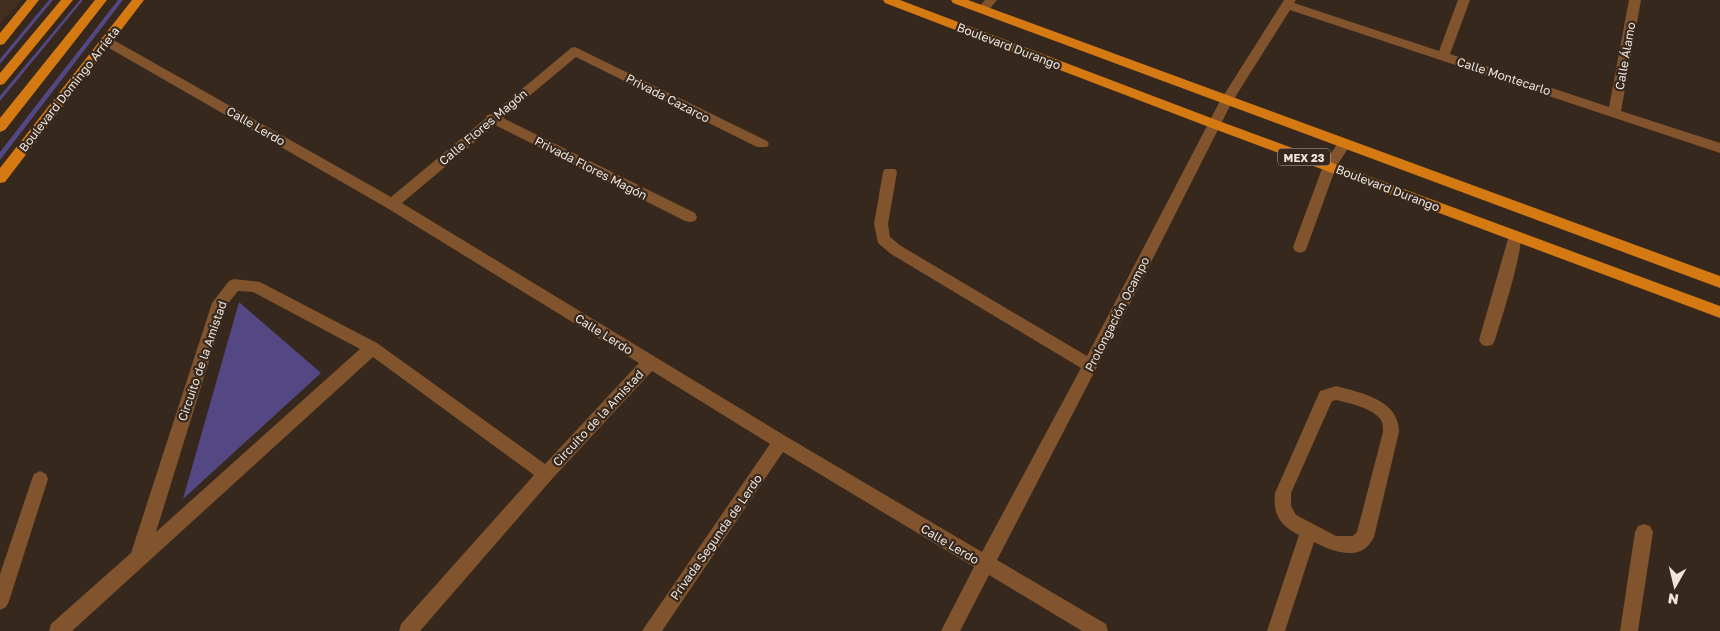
<svg xmlns="http://www.w3.org/2000/svg" width="1720" height="631" viewBox="0 0 1720 631" font-family="'Golos Text',sans-serif">
  <style>
    .built { fill: #432f1f }
    .green { fill: #544884 }
    .lines { fill: none; stroke-linecap: round; stroke-linejoin: round }
    .minor { fill: #81542e; fill-rule: evenodd }
    .major { fill: #d57912; fill-rule: evenodd }
    .labels { text-anchor: middle; dominant-baseline: central; stroke-width: 4.5; stroke-linejoin: round; paint-order: stroke }
    .shield { fill: #36281d; stroke: #b8aca3; stroke-width: 1 }
    .shield-label { font-size: 11px; font-weight: bold; fill: #efe5dd }
    .street-label { font-size: 12px; fill: #efe5dd; stroke: #36281d }
  </style>
  <rect width="100%" height="100%" fill="#36281d"/>
  <path class="built" d="M 0,0 L 21,0 L 0,24 Z"/>
  <path class="green" d="M 49,0 L 53,0 L 0,64 L 0,59 Z
    M 80,0 L 83,0 L 0,101 L 0,96 Z
    M 118,0 L 123,0 L 0,160 L 0,152 Z
    M 239,302 L 321,373 L 183,499 Z"/>
  <g class="lines">
    <path class="minor" d="M 985,0 L 997,0 L 987,12 L 979,12 L 977,9 Z
      M 1284,0 L 1296,0 L 1294,3 L 1439,51 L 1458,0 L 1470,0 L 1450,54 L 1609,107 L 1629,0 L 1641,0 L 1621,111 L 1720,143 L 1720,153 L 1290,10 L 1232,102 L 1140,284 L 997,560 L 1106,624 L 1108,631 L 1082,631 L 989,575 L 960,631 L 941,631 L 974,567 L 783,452 L 662,631 L 642,631 L 770,444 L 652,371 L 552,479 L 420,631 L 399,631 L 401,624 L 534,475 L 373,357 L 72,631 L 49,631 L 51,624 L 131,553 L 212,303 L 229,281 L 234,279 L 260,282 L 377,343 L 545,464 L 639,363 L 387,208 L 102,44 L 100,41 L 102,38 L 110,38 L 391,197 L 486,118 L 487,115 L 492,114 L 571,48 L 575,47 L 767,141 L 769,144 L 767,147 L 757,147 L 576,57 L 503,118 L 695,213 L 697,217 L 695,221 L 690,222 L 685,221 L 495,125 L 402,203 L 787,437 L 982,552 L 1081,368 L 891,254 L 878,243 L 874,224 L 883,172 L 885,169 L 895,169 L 897,172 L 888,224 L 890,237 L 901,246 L 1087,356 L 1220,101 ZM 238,291 L 253,292 L 360,349 L 156,532 L 226,306 Z
      M 1344,139 L 1349,141 L 1351,144 L 1336,167 L 1307,247 L 1305,251 L 1300,253 L 1295,251 L 1293,247 L 1323,166 L 1339,141 Z
      M 1515,231 L 1520,232 C 1526,244 1500,323 1495,340 L 1492,345 L 1487,346 L 1482,345 L 1479,340 L 1510,232 Z
      M 1336,386 C 1362,393 1399,400 1399,432 L 1374,537 C 1362,563 1333,552 1314,542 L 1285,631 L 1267,631 L 1299,535 C 1280,525 1273,516 1275,493 L 1320,391 ZM 1336,400 C 1349,403 1373,408 1381,420 C 1383,423 1383,428 1383,432 L 1357,532 L 1353,536 L 1336,536 L 1296,515 L 1291,506 L 1291,493 L 1332,401 Z
      M 40,471 L 46,474 L 48,479 L 9,601 L 6,607 L 0,610 L 0,574 L 32,479 L 34,474 Z
      M 1644,524 L 1650,526 L 1653,532 L 1638,631 L 1620,631 L 1635,532 L 1638,526 Z"/>
    <path class="major" d="M 27,0 L 39,0 L 4,44 L 0,45 L 0,33 Z
      M 61,0 L 73,0 L 4,84 L 0,85 L 0,73 Z
      M 95,0 L 107,0 L 5,130 L 0,132 L 0,118 Z
      M 132,0 L 144,0 L 5,182 L 0,183 L 0,168 Z
      M 883,0 L 900,0 L 1219,121 L 1720,306 L 1720,318 L 1209,127 L 885,3 Z
      M 951,0 L 968,0 L 1720,276 L 1720,288 L 953,3 Z"/>
  </g>
  <g class="labels">
    <rect class="shield" x="1278" y="148.5" width="52" height="17" rx="4"/>
    <g class="shield-label">
      <text x="1304" y="157">MEX 23</text>
    </g>
    <g class="street-label">
      <text transform="translate(1009 46) rotate(21)">Boulevard Durango</text>
      <text transform="translate(1625 56) rotate(-80)">Calle Álamo</text>
      <text transform="translate(1504 76) rotate(18)">Calle Montecarlo</text>
      <text transform="translate(69 89) rotate(-52)">Boulevard Domingo Arrieta</text>
      <text transform="translate(668 98) rotate(27)">Privada Cazarco</text>
      <text transform="translate(256 126) rotate(30)">Calle Lerdo</text>
      <text transform="translate(483 127) rotate(-40)">Calle Flores Magón</text>
      <text transform="translate(591 168) rotate(27)">Privada Flores Magón</text>
      <text transform="translate(1388 188) rotate(21)">Boulevard Durango</text>
      <text transform="translate(1117 314) rotate(-63)">Prolongación Ocampo</text>
      <text transform="translate(604 334) rotate(32)">Calle Lerdo</text>
      <text transform="translate(202 361) rotate(-71)">Circuito de la Amistad</text>
      <text transform="translate(598 418) rotate(-47)">Circuito de la Amistad</text>
      <text transform="translate(716 537) rotate(-55)">Privada Segunda de Lerdo</text>
      <text transform="translate(950 544) rotate(31)">Calle Lerdo</text>
    </g>
  </g>
  <g transform="translate(1675 586) rotate(188)" stroke="#36281d" stroke-width="4" paint-order="stroke">
  <path d="M0-4L9 19L0 12L-9 19Z" fill="#efe5dd"/>
  <text y="-8" font-size="14" font-weight="bold" text-anchor="middle" fill="#efe5dd">N</text>
  </g>
</svg>
